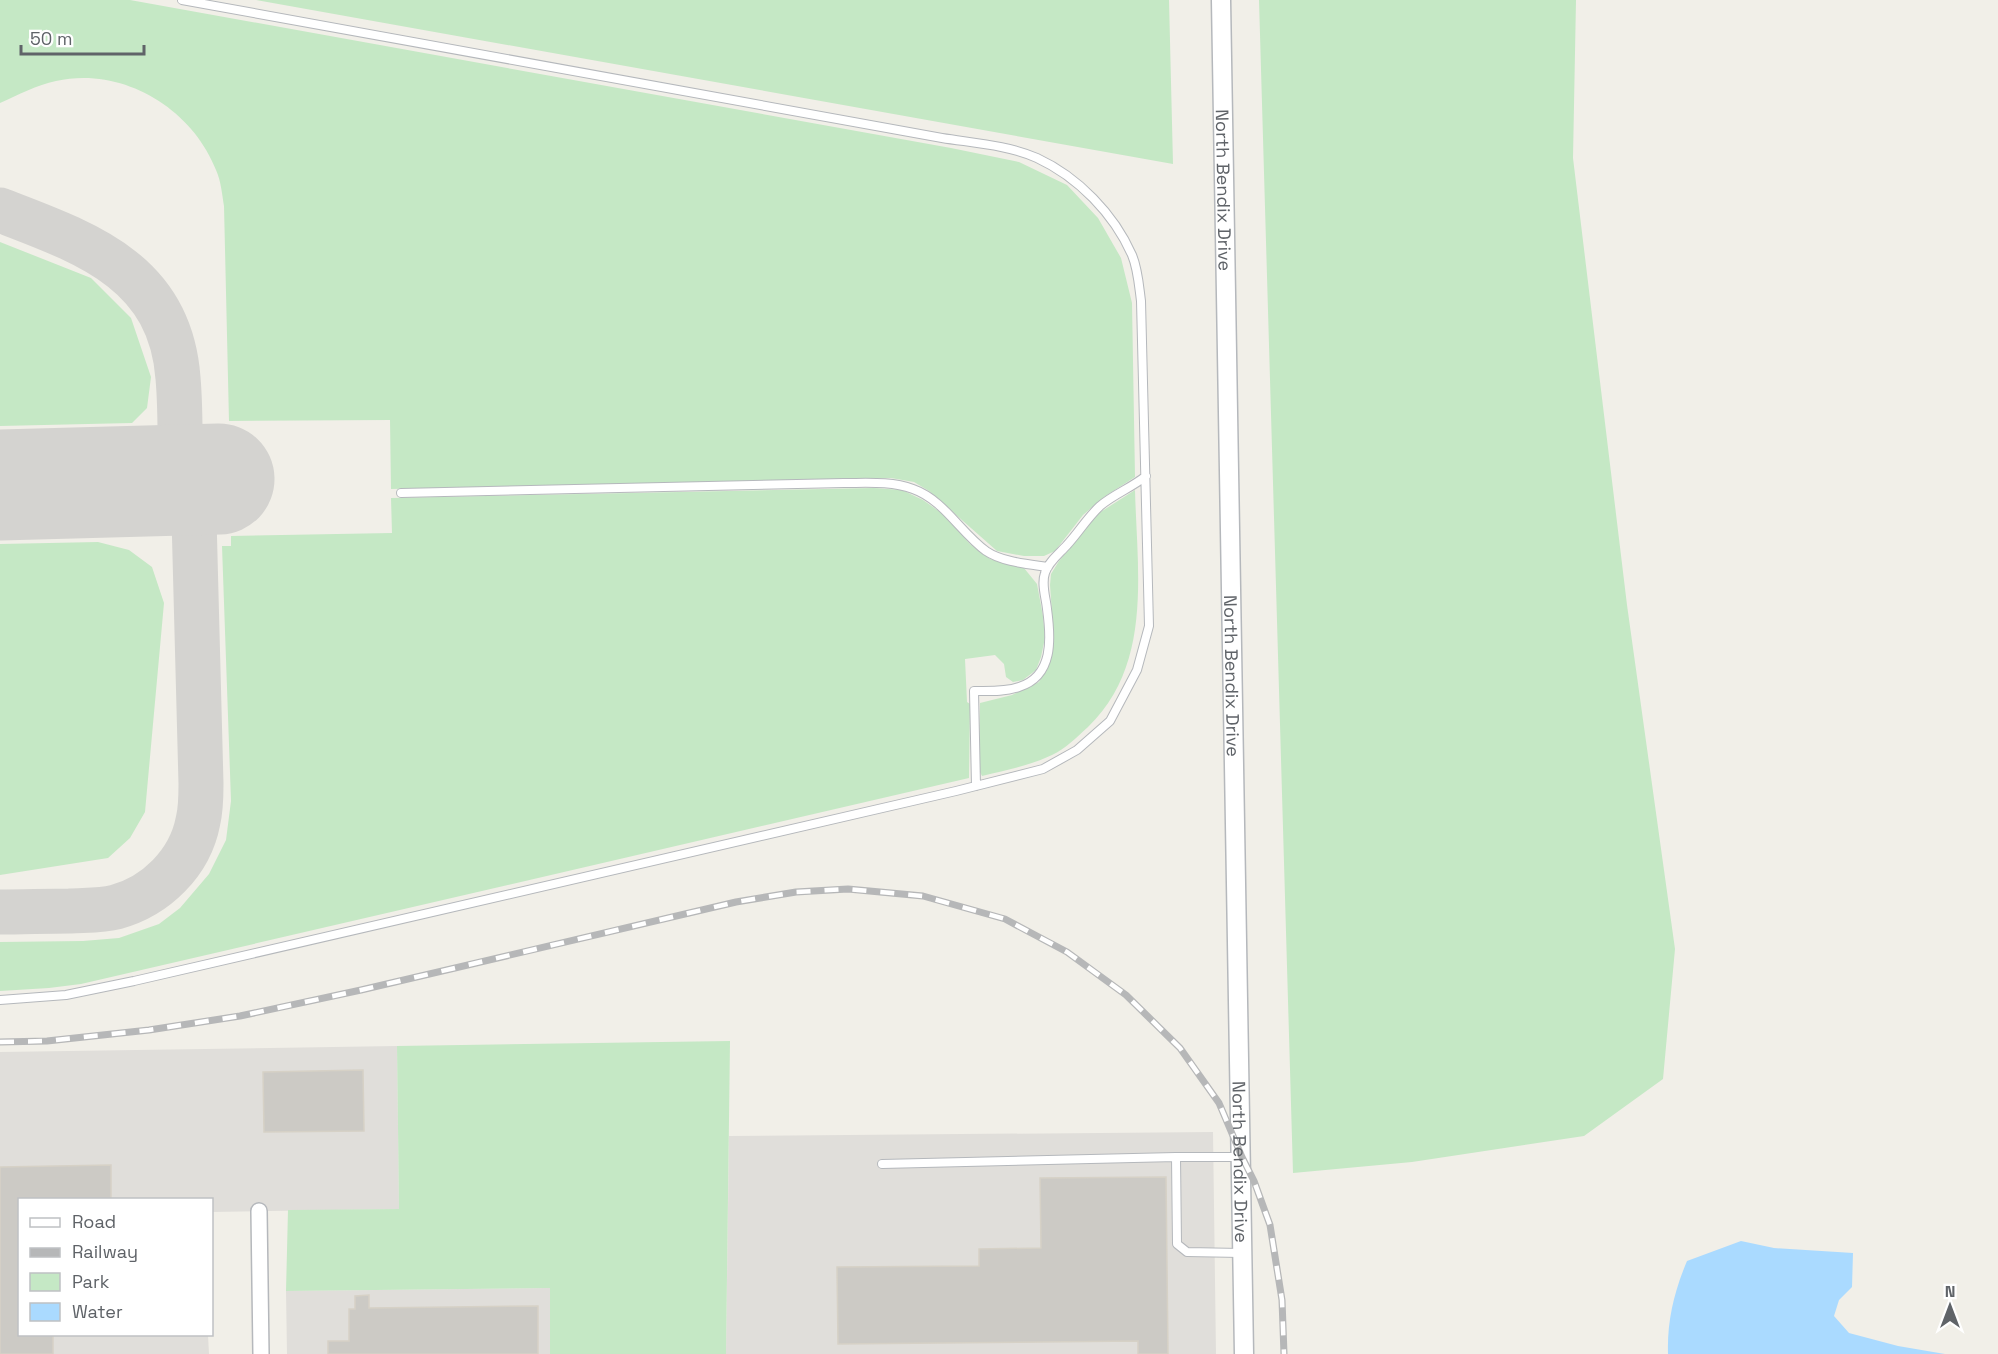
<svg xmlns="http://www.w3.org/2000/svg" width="1998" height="1354" viewBox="0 0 1998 1354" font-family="'Space Grotesk',sans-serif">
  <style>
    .industrial { fill: #e0deda }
    .green { fill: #c5e8c5 }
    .water { fill: #aadaff }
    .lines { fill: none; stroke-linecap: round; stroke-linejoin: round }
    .taxiway { stroke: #d4d3d0; stroke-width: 45 }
    .runway { stroke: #d4d3d0; stroke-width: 111 }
    .building { fill: #cccac5; stroke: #d6d1c6; stroke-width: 1.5 }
    .service-casing { stroke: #b5b8bc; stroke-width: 10 }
    .minor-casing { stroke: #b5b8bc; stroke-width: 18 }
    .tertiary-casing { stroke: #b5b8bc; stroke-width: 21 }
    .service { stroke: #fff; stroke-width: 8 }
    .minor { stroke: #fff; stroke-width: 15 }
    .tertiary { stroke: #fff; stroke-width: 18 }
    .rail-casing { stroke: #b6b7b8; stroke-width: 7 }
    .rail { stroke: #fff; stroke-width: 4.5; stroke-dasharray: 14; stroke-linecap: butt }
    .labels { text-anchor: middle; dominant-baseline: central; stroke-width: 5; stroke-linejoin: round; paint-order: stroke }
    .street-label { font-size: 18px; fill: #5f6368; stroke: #fff }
  </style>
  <rect width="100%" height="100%" fill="#f1efe8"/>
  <path class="industrial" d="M 397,1046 L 399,1209 L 212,1212 L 212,1200 L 20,1200 L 20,1334 L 208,1335 L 209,1354 L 0,1354 L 0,1052 Z
    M 1213,1132 L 1216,1354 L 726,1354 L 729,1136 Z
    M 550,1288 L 550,1354 L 287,1354 L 286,1291 Z"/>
  <path class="green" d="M 0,0 L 130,0 L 951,148 L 1019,162 L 1067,185 L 1098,218 L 1121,258 L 1132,303 L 1135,477 L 1104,497 L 1083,515 L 1055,551 L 1044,556 L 1024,556 L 997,551 L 929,491 L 914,482 L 891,478 L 391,489 L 390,420 L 229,421 L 224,206 C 222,194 221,181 216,170 C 192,108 122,66 56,81 C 37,85 18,95 0,103 Z
    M 256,0 L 1169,0 L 1173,164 Z
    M 1259,0 L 1576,0 L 1573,158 L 1627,605 L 1675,949 L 1663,1079 L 1584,1136 L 1412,1162 L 1293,1173 Z
    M 0,242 L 91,278 L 131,318 L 151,377 L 147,408 L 132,423 L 0,426 Z
    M 874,488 L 902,490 L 923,500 L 943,514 L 970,544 L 990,559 L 1024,568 L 1037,584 L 1043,616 L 1045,638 L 1041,657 L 1036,670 L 1023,680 L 1013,682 L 1006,677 L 1004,664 L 995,655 L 965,659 L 967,702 L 970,704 L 969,778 L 81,984 L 49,988 L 0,991 L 0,942 L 83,941 L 119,938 L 159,924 L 180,908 L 209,874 L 226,840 L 231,801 L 222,546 L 231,546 L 231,536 L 392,533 L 391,498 Z
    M 1135,490 C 1137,572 1153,664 1088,727 C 1077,737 1065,749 1052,755 C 1029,766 1006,770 982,776 L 979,770 L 980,703 L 1012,695 L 1039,682 L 1049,664 L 1054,641 L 1050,585 L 1051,574 L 1059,561 L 1099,513 Z
    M 98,542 L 129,550 L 152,567 L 164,603 L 145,812 L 130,838 L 108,858 L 0,875 L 0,544 Z
    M 730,1041 L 726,1354 L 550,1354 L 550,1288 L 286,1291 L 288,1210 L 399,1209 L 397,1046 Z"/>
  <path class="water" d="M 1741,1241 L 1774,1248 L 1853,1253 L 1852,1287 L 1839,1300 L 1834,1316 L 1849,1333 L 1898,1346 L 1945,1354 L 1668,1354 C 1667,1321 1674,1292 1687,1261 Z"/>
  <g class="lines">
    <path class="taxiway" d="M 0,210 C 86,243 170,271 178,378 C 181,412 180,446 180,480
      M 0,912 C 23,912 46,911 70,911 C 84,910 101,911 116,907 C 156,896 190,863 198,821 C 201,809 201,797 201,784 L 193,480"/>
    <path class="runway" d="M 0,485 L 219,479"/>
  </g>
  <path class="building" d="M 363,1070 L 364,1131 L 264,1132 L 263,1072 Z
    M 111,1165 L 111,1200 L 20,1200 L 20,1335 L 53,1335 L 53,1354 L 0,1354 L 0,1167 Z
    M 1166,1177 L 1168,1354 L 1138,1354 L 1138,1341 L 838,1344 L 837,1267 L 979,1266 L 979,1249 L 1041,1248 L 1040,1178 Z
    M 369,1295 L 369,1308 L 538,1306 L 538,1354 L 328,1354 L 328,1341 L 349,1341 L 349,1309 L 355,1309 L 355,1296 Z"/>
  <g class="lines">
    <defs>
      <path id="service" d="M 401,493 L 844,483 C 867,483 891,481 913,489 C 944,500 960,532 986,551 C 1002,562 1028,564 1048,567
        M 976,786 L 974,691 C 988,691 1005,692 1019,687 C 1054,676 1051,638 1047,609 C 1046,598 1041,584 1045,573 C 1048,562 1060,553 1067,545 C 1079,532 1087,518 1100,506 C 1114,494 1131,488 1146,476
        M 0,1000 L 66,995 L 134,981 L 956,791 L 1043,769 L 1077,750 L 1110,721 L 1137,670 L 1149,626 L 1141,301 C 1139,286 1138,269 1132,255 C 1114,214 1078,177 1037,158 C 1008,145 973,143 942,138 L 182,0
        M 1176,1157 L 1177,1244 L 1187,1252 L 1241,1253
        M 882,1164 L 1176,1157 L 1240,1157"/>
      <path id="minor" d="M 259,1211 L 261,1354"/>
      <g id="tertiary">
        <path id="s1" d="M 1221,0 L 1244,1354"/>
      </g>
    </defs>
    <use href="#service" class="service-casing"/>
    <use href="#minor" class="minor-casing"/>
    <use href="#tertiary" class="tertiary-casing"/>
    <use href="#service" class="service"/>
    <use href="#minor" class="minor"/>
    <use href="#tertiary" class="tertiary"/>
    <defs>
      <path id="rail" d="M 0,1042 L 47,1041 L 149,1030 L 240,1016 L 361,990 L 736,902 L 796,892 L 848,889 L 923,896 L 1005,919 L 1067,952 L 1126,995 L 1180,1048 L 1219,1103 L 1242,1157 L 1254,1181 L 1270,1225 L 1282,1300 L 1284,1354"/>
    </defs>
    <use href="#rail" class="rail-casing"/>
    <use href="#rail" class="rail"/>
  </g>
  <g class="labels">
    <g class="street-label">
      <text stroke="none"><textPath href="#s1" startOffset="190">North Bendix Drive</textPath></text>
      <text stroke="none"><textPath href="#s1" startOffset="676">North Bendix Drive</textPath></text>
      <text stroke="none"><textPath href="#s1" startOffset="1162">North Bendix Drive</textPath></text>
    </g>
  </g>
  <rect x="18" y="1198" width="195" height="138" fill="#ffffff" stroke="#bfc1c3" stroke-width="1.5"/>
  <rect x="30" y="1218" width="30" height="9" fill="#ffffff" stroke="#bfc1c3" stroke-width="1.5"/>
  <text x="72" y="1228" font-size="18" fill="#5f6368">Road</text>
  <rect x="30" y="1248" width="30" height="9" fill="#b6b7b8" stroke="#bfc1c3" stroke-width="1.5"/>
  <text x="72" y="1258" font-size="18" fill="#5f6368">Railway</text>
  <rect x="30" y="1273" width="30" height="18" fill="#c5e8c5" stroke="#bfc1c3" stroke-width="1.5"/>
  <text x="72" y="1288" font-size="18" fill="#5f6368">Park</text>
  <rect x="30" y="1303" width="30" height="18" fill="#aadaff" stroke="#bfc1c3" stroke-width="1.5"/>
  <text x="72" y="1318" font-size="18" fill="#5f6368">Water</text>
  <g transform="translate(1950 1306)" stroke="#ffffff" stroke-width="4.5" paint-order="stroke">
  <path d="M0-4.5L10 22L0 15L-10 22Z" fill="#5f6368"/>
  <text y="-9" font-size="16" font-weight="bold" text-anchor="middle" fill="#5f6368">N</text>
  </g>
  <path d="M21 45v9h123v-9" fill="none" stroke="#5f6368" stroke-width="3"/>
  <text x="30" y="45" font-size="18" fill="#5f6368" stroke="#ffffff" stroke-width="4.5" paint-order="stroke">50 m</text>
</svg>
